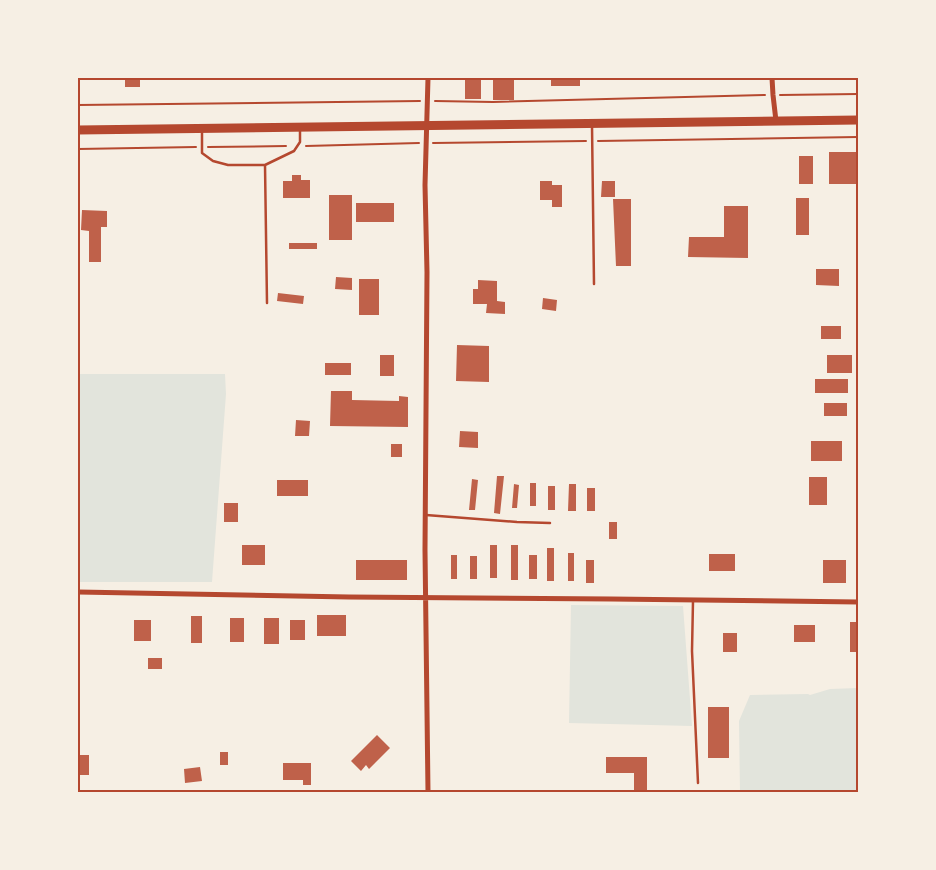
<svg xmlns="http://www.w3.org/2000/svg" width="936" height="870" viewBox="0 0 936 870" font-family="Karla,sans-serif">
  <style>
    .green { fill: #e2e4dc }
    .building { fill: #bf614a }
    .lines { fill: none; stroke-linecap: round; stroke-linejoin: round }
    .path { stroke: #b5482f; stroke-width: 2 }
    .service { stroke: #b5482f; stroke-width: 2.5 }
    .minor { stroke: #b5482f; stroke-width: 5 }
    .primary { stroke: #b5482f; stroke-width: 9 }
    .neatline { fill: none; stroke: #b5482f; stroke-width: 2 }
  </style>
  <rect width="100%" height="100%" fill="#f6efe4"/>
  <path class="green" d="M 78,374 L 225,374 L 226,394 L 212,582 L 78,582 Z
    M 571,605 L 683,606 L 692,726 L 569,723 Z
    M 858,688 L 858,792 L 740,792 L 739,721 L 750,695 L 808,694 L 810,695 L 830,689 Z"/>
  <path class="building" d="M 107,78 L 140,78 L 140,87 L 125,87 L 125,80 L 107,80 Z
    M 160,78 L 231,78 L 231,80 L 160,80 Z
    M 493,78 L 514,78 L 514,100 L 493,100 Z
    M 551,78 L 580,78 L 580,86 L 551,86 Z
    M 465,80 L 481,80 L 481,99 L 465,99 Z
    M 829,152 L 858,152 L 858,184 L 829,184 Z
    M 799,156 L 813,156 L 813,184 L 799,184 Z
    M 292,175 L 301,175 L 301,180 L 310,180 L 310,198 L 283,198 L 283,181 L 292,181 Z
    M 540,181 L 552,181 L 552,185 L 562,185 L 562,207 L 552,207 L 552,200 L 540,200 Z
    M 602,181 L 615,181 L 615,197 L 601,197 Z
    M 329,195 L 352,195 L 352,240 L 329,240 Z
    M 796,198 L 809,198 L 809,235 L 796,235 Z
    M 613,199 L 631,199 L 631,266 L 616,266 Z
    M 356,203 L 394,203 L 394,222 L 356,222 Z
    M 724,206 L 748,206 L 748,258 L 688,257 L 689,237 L 724,237 Z
    M 82,210 L 107,211 L 107,227 L 101,227 L 101,262 L 89,262 L 89,231 L 81,230 Z
    M 289,243 L 317,243 L 317,249 L 289,249 Z
    M 816,269 L 839,269 L 839,286 L 816,285 Z
    M 336,277 L 352,278 L 352,290 L 335,289 Z
    M 359,279 L 379,279 L 379,315 L 359,315 Z
    M 478,280 L 497,281 L 497,301 L 505,302 L 505,314 L 486,313 L 487,304 L 473,304 L 473,289 L 478,289 Z
    M 278,293 L 304,296 L 303,304 L 277,301 Z
    M 543,298 L 557,300 L 556,311 L 542,309 Z
    M 821,326 L 841,326 L 841,339 L 821,339 Z
    M 457,345 L 489,346 L 489,382 L 456,381 Z
    M 380,355 L 394,355 L 394,376 L 380,376 Z
    M 827,355 L 852,355 L 852,373 L 827,373 Z
    M 325,363 L 351,363 L 351,375 L 325,375 Z
    M 815,379 L 848,379 L 848,393 L 815,393 Z
    M 331,391 L 352,391 L 352,400 L 399,401 L 399,396 L 408,397 L 408,427 L 330,426 Z
    M 824,403 L 847,403 L 847,416 L 824,416 Z
    M 296,420 L 310,421 L 309,436 L 295,436 Z
    M 460,431 L 478,432 L 478,448 L 459,447 Z
    M 811,441 L 842,441 L 842,461 L 811,461 Z
    M 391,444 L 402,444 L 402,457 L 391,457 Z
    M 497,476 L 504,476 L 500,514 L 494,513 Z
    M 809,477 L 827,477 L 827,505 L 809,505 Z
    M 472,479 L 478,480 L 475,510 L 469,510 Z
    M 277,480 L 308,480 L 308,496 L 277,496 Z
    M 530,483 L 536,483 L 536,506 L 530,506 Z
    M 514,484 L 519,485 L 517,508 L 512,508 Z
    M 569,484 L 576,484 L 576,511 L 568,511 Z
    M 548,486 L 555,486 L 555,510 L 548,510 Z
    M 587,488 L 595,488 L 595,511 L 587,511 Z
    M 224,503 L 238,503 L 238,522 L 224,522 Z
    M 609,522 L 617,522 L 617,539 L 609,539 Z
    M 242,545 L 265,545 L 265,565 L 242,565 Z
    M 490,545 L 497,545 L 497,578 L 490,578 Z
    M 511,545 L 518,545 L 518,580 L 511,580 Z
    M 547,548 L 554,548 L 554,581 L 547,581 Z
    M 568,553 L 574,553 L 574,581 L 568,581 Z
    M 709,554 L 735,554 L 735,571 L 709,571 Z
    M 451,555 L 457,555 L 457,579 L 451,579 Z
    M 529,555 L 537,555 L 537,579 L 529,579 Z
    M 470,556 L 477,556 L 477,579 L 470,579 Z
    M 356,560 L 407,560 L 407,580 L 356,580 Z
    M 586,560 L 594,560 L 594,583 L 586,583 Z
    M 823,560 L 846,560 L 846,583 L 823,583 Z
    M 317,615 L 346,615 L 346,636 L 317,636 Z
    M 191,616 L 202,616 L 202,643 L 191,643 Z
    M 230,618 L 244,618 L 244,642 L 230,642 Z
    M 264,618 L 279,618 L 279,644 L 264,644 Z
    M 134,620 L 151,620 L 151,641 L 134,641 Z
    M 290,620 L 305,620 L 305,640 L 290,640 Z
    M 850,622 L 858,622 L 858,652 L 850,652 Z
    M 794,625 L 815,625 L 815,642 L 794,642 Z
    M 723,633 L 737,633 L 737,652 L 723,652 Z
    M 148,658 L 162,658 L 162,669 L 148,669 Z
    M 708,707 L 729,707 L 729,758 L 708,758 Z
    M 377,735 L 390,748 L 369,769 L 366,765 L 361,771 L 351,761 Z
    M 220,752 L 228,752 L 228,765 L 220,765 Z
    M 78,755 L 89,755 L 89,775 L 78,775 Z
    M 606,757 L 647,757 L 647,792 L 634,792 L 634,773 L 606,773 Z
    M 283,763 L 311,763 L 311,785 L 303,785 L 303,780 L 283,780 Z
    M 200,767 L 202,781 L 185,783 L 184,769 Z"/>
  <g class="lines">
    <path class="path" d="M 780,95 L 858,94
      M 435,101 L 493,102 L 765,95
      M 78,105 L 420,101
      M 598,141 L 858,137
      M 433,143 L 586,141
      M 306,146 L 419,143
      M 208,147 L 286,146
      M 78,149 L 196,147"/>
    <path class="service" d="M 592,125 L 594,284
      M 202,132 L 202,153 L 213,161 L 228,165 L 265,165 L 294,151 L 300,142 L 300,130
      M 265,165 L 267,303
      M 426,515 L 517,522 L 550,523
      M 693,601 L 692,651 L 698,783"/>
    <path class="minor" d="M 772,78 L 773,95 L 776,121
      M 78,592 L 349,597 L 611,599 L 858,602
      M 428,792 L 425,550 L 427,272 L 425,185 L 428,78"/>
    <path class="primary" d="M 78,130 L 858,120"/>
  </g>
  <rect width="936" height="870" fill="none" stroke="#f6efe4" stroke-width="158"/>
  <rect x="79" y="79" width="778" height="712" class="neatline"/>
</svg>
